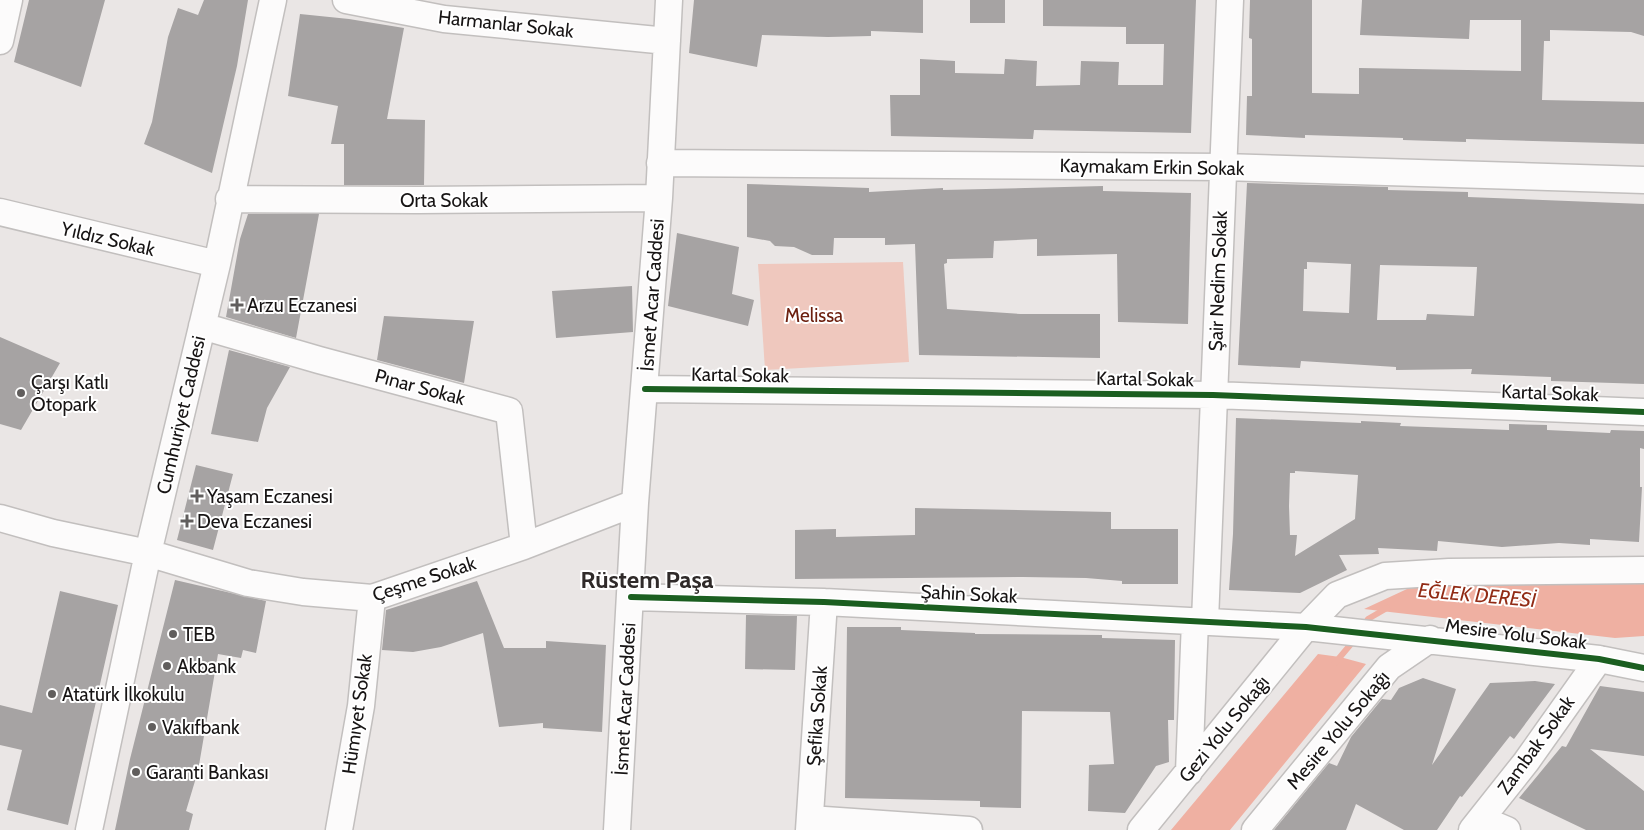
<svg xmlns="http://www.w3.org/2000/svg" width="1644" height="830" viewBox="0 0 1644 830" font-family="Cabin,sans-serif">
  <style>
    .green { fill: #efc8be }
    .water { fill: #efb0a2 }
    .lines { fill: none; stroke-linecap: round; stroke-linejoin: round }
    .stream { stroke: #efb0a2; stroke-width: 6 }
    .building { fill: #a6a3a3; fill-rule: evenodd }
    .minor-casing { stroke: #c2bfbe; stroke-width: 29 }
    .minor { stroke: #fcfbfb; stroke-width: 26 }
    .cycleway-casing { stroke: #fff; stroke-width: 9 }
    .cycleway { stroke: #1b5e20; stroke-width: 6 }
    .poi-dot { fill: #615e5d; stroke: #fff; stroke-width: 2 }
    .labels { text-anchor: middle; dominant-baseline: central; stroke-width: 4; stroke-linejoin: round; paint-order: stroke }
    .street-label { font-size: 19px; fill: #171414; stroke: #fff }
    .poi-label { font-size: 19px; fill: #171414; stroke: #fff; text-anchor: start }
    .park-label { font-size: 19px; fill: #6d2110; stroke: #fff }
    .water-label { font-size: 20px; font-style: italic; fill: #912b15; stroke: #fff }
    .district-label { font-size: 24px; font-weight: bold; fill: #2f2a29; stroke: #fff }
  </style>
  <rect width="100%" height="100%" fill="#eae6e5"/>
  <path class="green" d="M 903,262 L 909,362 L 765,370 L 758,264 Z"/>
  <path class="water" d="M 1644,576 L 1644,636 L 1615,638 L 1364,609 L 1407,589 L 1442,584 Z
    M 1318,654 L 1340,657 L 1366,664 L 1230,830 L 1171,830 Z"/>
  <g class="lines">
    <path class="stream" d="M 1363,627 L 1368,619 L 1387,608
      M 1335,663 L 1356,638"/>
  </g>
  <path class="building" d="M 29,0 L 105,0 L 81,87 L 14,62 Z
    M 204,0 L 248,0 L 237,66 L 212,173 L 144,144 L 152,122 L 168,37 L 178,8 L 198,15 Z
    M 694,0 L 923,0 L 923,33 L 871,31 L 871,36 L 828,37 L 762,35 L 757,67 L 689,53 Z
    M 970,0 L 1005,0 L 1005,23 L 970,23 Z
    M 1043,0 L 1196,0 L 1191,133 L 1034,130 L 1033,139 L 891,136 L 890,95 L 920,95 L 920,59 L 955,61 L 955,73 L 1004,74 L 1005,59 L 1037,61 L 1036,86 L 1080,85 L 1081,61 L 1119,62 L 1118,85 L 1163,85 L 1164,44 L 1126,44 L 1126,27 L 1043,26 Z
    M 1250,0 L 1312,0 L 1312,93 L 1359,94 L 1359,68 L 1521,71 L 1521,20 L 1470,20 L 1469,39 L 1360,35 L 1362,0 L 1644,0 L 1644,36 L 1631,32 L 1550,30 L 1550,41 L 1544,41 L 1542,100 L 1644,102 L 1644,144 L 1466,139 L 1466,142 L 1403,140 L 1403,138 L 1305,135 L 1305,138 L 1246,135 L 1247,96 L 1252,96 L 1252,39 L 1249,38 Z
    M 300,14 L 349,19 L 404,28 L 387,119 L 425,120 L 424,185 L 344,185 L 344,144 L 331,144 L 338,106 L 288,96 Z
    M 1247,183 L 1388,187 L 1388,190 L 1468,192 L 1468,197 L 1644,204 L 1644,384 L 1551,381 L 1551,377 L 1471,374 L 1472,369 L 1396,370 L 1396,367 L 1301,361 L 1300,368 L 1238,365 ZM 1307,262 L 1351,264 L 1349,313 L 1303,311 L 1304,269 L 1307,269 ZM 1380,265 L 1477,267 L 1474,316 L 1427,314 L 1426,320 L 1377,320 Z
    M 747,184 L 869,188 L 869,192 L 943,188 L 943,190 L 1103,186 L 1103,191 L 1191,193 L 1188,324 L 1118,322 L 1117,254 L 1037,256 L 1037,239 L 994,241 L 993,258 L 947,259 L 947,263 L 944,264 L 947,309 L 1020,314 L 1100,314 L 1100,358 L 919,355 L 915,244 L 885,245 L 885,238 L 834,238 L 833,255 L 812,255 L 794,247 L 775,246 L 770,241 L 747,237 Z
    M 248,214 L 319,214 L 296,338 L 226,317 L 240,239 Z
    M 677,233 L 739,247 L 732,294 L 754,300 L 748,326 L 668,306 Z
    M 632,286 L 633,332 L 556,338 L 552,291 Z
    M 384,316 L 474,321 L 464,383 L 377,360 Z
    M 0,337 L 60,363 L 21,430 L 0,424 Z
    M 229,350 L 290,367 L 267,408 L 258,442 L 211,434 Z
    M 1236,418 L 1361,423 L 1361,421 L 1401,423 L 1400,426 L 1509,430 L 1509,424 L 1547,425 L 1547,430 L 1610,433 L 1611,430 L 1644,431 L 1644,449 L 1640,448 L 1640,487 L 1642,487 L 1639,542 L 1590,539 L 1590,545 L 1559,543 L 1502,547 L 1438,541 L 1437,551 L 1378,548 L 1379,554 L 1339,555 L 1347,570 L 1300,593 L 1229,590 L 1233,534 ZM 1295,471 L 1358,475 L 1355,519 L 1295,556 L 1297,535 L 1290,535 L 1289,506 L 1290,473 L 1295,473 Z
    M 196,465 L 233,474 L 213,550 L 177,540 Z
    M 915,508 L 1111,512 L 1111,529 L 1178,529 L 1178,584 L 1122,584 L 1122,581 L 1086,578 L 1023,577 L 795,579 L 795,530 L 836,529 L 836,537 L 915,535 Z
    M 175,580 L 266,601 L 256,653 L 243,650 L 241,658 L 218,654 L 198,771 L 186,811 L 193,814 L 189,830 L 115,830 L 130,759 Z
    M 477,581 L 504,648 L 546,648 L 546,641 L 606,645 L 602,732 L 543,728 L 543,723 L 499,727 L 483,633 L 441,647 L 413,652 L 382,650 L 386,610 Z
    M 60,591 L 118,605 L 68,825 L 7,810 L 22,750 L 0,745 L 0,705 L 32,713 Z
    M 746,615 L 797,616 L 795,670 L 745,669 Z
    M 847,627 L 901,627 L 901,630 L 975,633 L 975,634 L 1102,635 L 1102,638 L 1175,640 L 1174,720 L 1168,720 L 1169,762 L 1156,766 L 1125,813 L 1088,811 L 1089,765 L 1114,764 L 1110,712 L 1022,711 L 1021,808 L 980,807 L 980,801 L 845,798 Z
    M 1423,678 L 1456,689 L 1432,765 L 1490,683 L 1535,681 L 1555,684 L 1514,739 L 1510,736 L 1462,797 L 1460,796 L 1437,830 L 1404,830 L 1356,804 L 1346,830 L 1274,830 L 1329,763 L 1337,766 L 1351,737 L 1382,699 L 1391,700 L 1399,688 Z
    M 1600,686 L 1644,692 L 1644,756 L 1590,749 L 1644,791 L 1644,830 L 1586,830 L 1519,798 L 1562,746 L 1566,747 Z"/>
  <g class="lines">
    <defs>
      <path id="minor" d="M 346,0 L 444,19 L 667,41
        M 0,41 L 9,0
        M 660,163 L 1223,167 L 1644,180
        M 229,199 L 418,200 L 659,198
        M 0,212 L 217,264
        M 202,326 L 319,360 L 509,411 L 524,546
        M 645,389 L 1213,395 L 1644,412
        M 0,518 L 53,533 L 148,553 L 248,583 L 303,592 L 372,598 L 524,546 L 635,503
        M 631,597 L 824,602 L 1306,627 L 1599,659 L 1644,668
        M 1205,621 L 1230,0
        M 1189,772 L 1195,621
        M 810,819 L 969,830
        M 1481,819 L 1507,830
        M 89,830 L 148,553 L 217,264 L 273,0
        M 339,830 L 361,706 L 372,598
        M 617,830 L 635,503 L 659,198 L 669,0
        M 809,830 L 824,602
        M 1141,830 L 1306,627 L 1337,595 L 1385,576 L 1449,572 L 1644,570
        M 1255,830 L 1389,667 L 1430,639
        M 1472,830 L 1526,762 L 1599,659"/>
    </defs>
    <use href="#minor" class="minor-casing"/>
    <use href="#minor" class="minor"/>
    <defs>
      <path id="cycleway" d="M 645,389 L 1213,395 L 1644,412
        M 631,597 L 824,602 L 1306,627 L 1599,659 L 1644,668"/>
    </defs>
    <use href="#cycleway" class="cycleway-casing"/>
    <use href="#cycleway" class="cycleway"/>
  </g>
  <g class="poi-dot">
    <path d="M234.5 297.5h5v5h5v5h-5v5h-5v-5h-5v-5h5z"/>
    <circle cx="21" cy="393" r="5"/>
    <path d="M194.5 488.5h5v5h5v5h-5v5h-5v-5h-5v-5h5z"/>
    <path d="M184.5 513.5h5v5h5v5h-5v5h-5v-5h-5v-5h5z"/>
    <circle cx="173" cy="634" r="5"/>
    <circle cx="167" cy="666" r="5"/>
    <circle cx="52" cy="694" r="5"/>
    <circle cx="152" cy="727" r="5"/>
    <circle cx="136" cy="772" r="5"/>
  </g>
  <g class="labels">
    <g class="street-label">
      <text transform="translate(506 24) rotate(6)">Harmanlar Sokak</text>
      <text transform="translate(1152 167) rotate(1)">Kaymakam Erkin Sokak</text>
      <text x="444" y="200">Orta Sokak</text>
      <text transform="translate(108 239) rotate(13)">Yıldız Sokak</text>
      <text transform="translate(1218 281) rotate(-88)">Şair Nedim Sokak</text>
      <text transform="translate(652 295) rotate(-86)">İsmet Acar Caddesi</text>
      <text transform="translate(740 375) rotate(1)">Kartal Sokak</text>
      <text transform="translate(1145 379) rotate(1)">Kartal Sokak</text>
      <text transform="translate(420 387) rotate(15)">Pınar Sokak</text>
      <text transform="translate(1550 393) rotate(2)">Kartal Sokak</text>
      <text transform="translate(181 415) rotate(-77)">Cumhuriyet Caddesi</text>
      <text transform="translate(424 579) rotate(-18)">Çeşme Sokak</text>
      <text transform="translate(969 594) rotate(3)">Şahin Sokak</text>
      <text transform="translate(1516 634) rotate(7)">Mesire Yolu Sokak</text>
      <text transform="translate(625 699) rotate(-87)">İsmet Acar Caddesi</text>
      <text transform="translate(357 714) rotate(-82)">Hümıyet Sokak</text>
      <text transform="translate(817 716) rotate(-86)">Şefika Sokak</text>
      <text transform="translate(1224 729) rotate(-51)">Gezi Yolu Sokağı</text>
      <text transform="translate(1338 730) rotate(-50)">Mesire Yolu Sokağı</text>
      <text transform="translate(1536 745) rotate(-54)">Zambak Sokak</text>
    </g>
    <g class="poi-label">
      <text x="247" y="305">Arzu Eczanesi</text>
      <text x="31" y="382">Çarşı Katlı<tspan x="31" dy="22">Otopark</tspan></text>
      <text x="207" y="496">Yaşam Eczanesi</text>
      <text x="197" y="521">Deva Eczanesi</text>
      <text x="183" y="634">TEB</text>
      <text x="177" y="666">Akbank</text>
      <text x="62" y="694">Atatürk İlkokulu</text>
      <text x="162" y="727">Vakıfbank</text>
      <text x="146" y="772">Garanti Bankası</text>
    </g>
    <g class="park-label">
      <text x="814" y="315">Melissa</text>
    </g>
    <g class="water-label">
      <text transform="translate(1477 595) rotate(5)">EĞLEK DERESİ</text>
    </g>
    <g class="district-label">
      <text x="647" y="579">Rüstem Paşa</text>
    </g>
  </g>
</svg>
